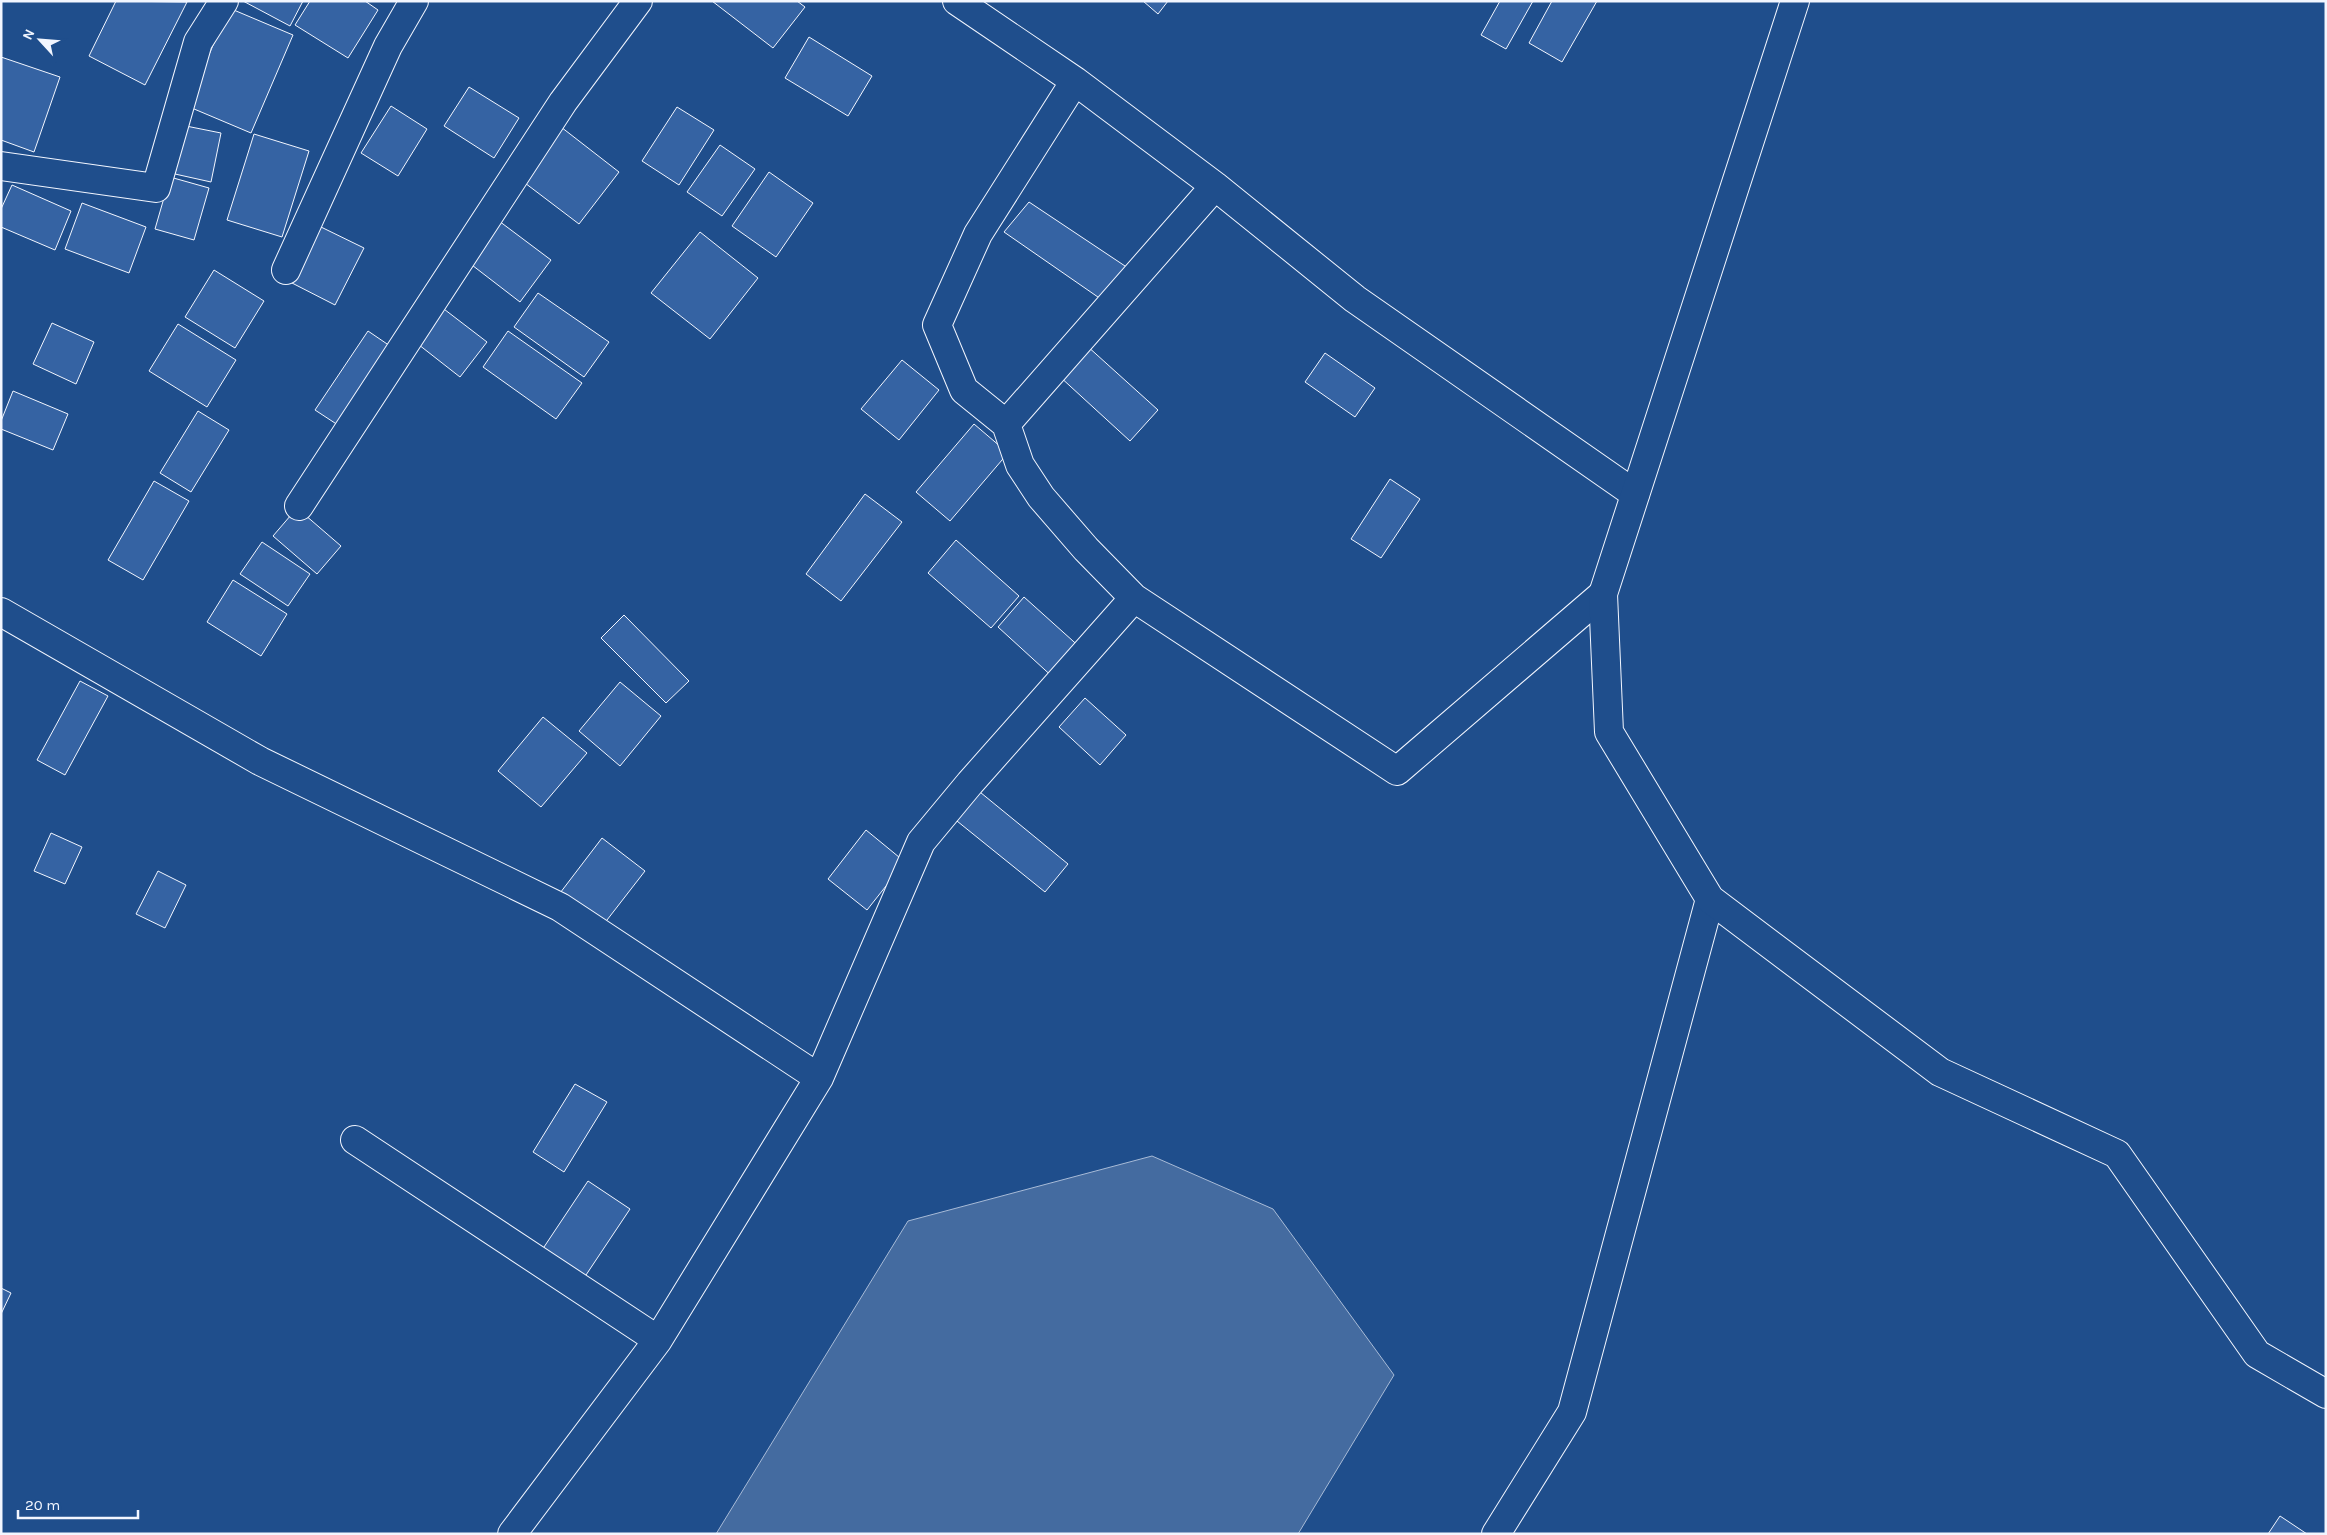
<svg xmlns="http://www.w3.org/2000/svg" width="2327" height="1535" viewBox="0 0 2327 1535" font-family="Karla,sans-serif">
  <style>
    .water { fill: #446ba0; stroke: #a8bbd7 }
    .building { fill: #3563a3; stroke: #f2f6ff }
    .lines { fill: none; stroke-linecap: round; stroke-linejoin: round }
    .street-casing { stroke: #f2f6ff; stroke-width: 30 }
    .secondary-casing { stroke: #f2f6ff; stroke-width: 30 }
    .street { stroke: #1f4e8c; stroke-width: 28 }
    .secondary { stroke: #1f4e8c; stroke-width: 28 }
  </style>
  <rect width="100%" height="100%" fill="#1f4e8c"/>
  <path class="water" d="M 1152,1156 L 1273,1209 L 1394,1375 L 1298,1534 L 716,1534 L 908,1221 Z"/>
  <path class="building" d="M 116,1 L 187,2 L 145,85 L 89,56 Z
    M 243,1 L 303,1 L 290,26 Z
    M 310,1 L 365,1 L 378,10 L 348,58 L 295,25 Z
    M 712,1 L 797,1 L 805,7 L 773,48 Z
    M 1143,1 L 1168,1 L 1158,14 Z
    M 1500,1 L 1533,1 L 1506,49 L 1481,35 Z
    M 1552,1 L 1597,1 L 1562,62 L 1529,43 Z
    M 229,8 L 293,35 L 251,133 L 187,106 Z
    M 809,37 L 872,76 L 848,116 L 785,78 Z
    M 1,57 L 60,77 L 34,152 L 1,140 Z
    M 469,87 L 519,118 L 494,158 L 444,126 Z
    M 391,106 L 427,129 L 398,176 L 361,153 Z
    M 677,107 L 714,130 L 679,185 L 642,161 Z
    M 186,126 L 221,133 L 211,182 L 175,174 Z
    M 561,127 L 619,172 L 579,224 L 521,180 Z
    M 254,134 L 309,151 L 282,237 L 227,220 Z
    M 720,145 L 755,169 L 722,216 L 687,192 Z
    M 769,172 L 813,203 L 776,257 L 732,226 Z
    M 170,177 L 209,188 L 194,240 L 155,229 Z
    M 12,185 L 71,211 L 55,250 L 1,227 L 1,209 Z
    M 1029,202 L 1131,270 L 1108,304 L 1004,232 Z
    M 82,203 L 146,227 L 129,273 L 65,249 Z
    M 499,221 L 551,260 L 520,302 L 468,262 Z
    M 321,227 L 364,248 L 335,305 L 292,283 Z
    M 700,232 L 758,278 L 710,339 L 651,293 Z
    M 214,270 L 264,301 L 235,348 L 185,317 Z
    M 538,293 L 609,342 L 584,377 L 514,327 Z
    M 440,306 L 487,342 L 460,377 L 414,341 Z
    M 52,323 L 94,342 L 76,384 L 33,364 Z
    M 178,324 L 236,360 L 207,407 L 149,371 Z
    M 368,331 L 393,348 L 341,427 L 315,410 Z
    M 508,331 L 582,383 L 556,419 L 483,367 Z
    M 1086,345 L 1158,410 L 1130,441 L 1058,375 Z
    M 1325,353 L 1375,388 L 1355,417 L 1305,382 Z
    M 902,360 L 939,390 L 899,440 L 861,409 Z
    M 13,391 L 68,414 L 53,450 L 1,429 L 1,421 Z
    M 198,411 L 229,430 L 191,492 L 160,473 Z
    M 974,424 L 1008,453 L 950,521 L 916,492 Z
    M 1390,479 L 1420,499 L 1381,558 L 1351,539 Z
    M 154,481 L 189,501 L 143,580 L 108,560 Z
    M 865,494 L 902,522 L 841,601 L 806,574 Z
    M 297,508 L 341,546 L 317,574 L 273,536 Z
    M 956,540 L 1019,596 L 991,628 L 928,573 Z
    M 262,542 L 310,574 L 288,606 L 240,574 Z
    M 233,580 L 287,614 L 261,656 L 207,622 Z
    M 1024,597 L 1083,650 L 1056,680 L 998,627 Z
    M 624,615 L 689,681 L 666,703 L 601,638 Z
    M 80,681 L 108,696 L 65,775 L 37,760 Z
    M 620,682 L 661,716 L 620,766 L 579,731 Z
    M 1085,698 L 1126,735 L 1100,765 L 1059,727 Z
    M 543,717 L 587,753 L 541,807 L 498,771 Z
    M 975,788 L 1068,864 L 1045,892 L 952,817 Z
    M 866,830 L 905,862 L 867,910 L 828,879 Z
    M 51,833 L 82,847 L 65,884 L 34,871 Z
    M 602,838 L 645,871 L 600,929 L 557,897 Z
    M 158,871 L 186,885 L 165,928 L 136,914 Z
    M 575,1084 L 607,1102 L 564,1172 L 533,1152 Z
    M 588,1181 L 630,1209 L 582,1281 L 540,1253 Z
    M 1,1288 L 11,1293 L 1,1314 Z
    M 2280,1516 L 2307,1534 L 2268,1534 Z"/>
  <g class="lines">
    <defs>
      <path id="street" d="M 957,1 L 1075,81 L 1215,186 L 1355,299 L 1635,494
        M 1,166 L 156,188 L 198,42 L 224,1
        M 1215,186 L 1006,424 L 1020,465 L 1041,497 L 1086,549 L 1134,598 L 1397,771 L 1603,594
        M 286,270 L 388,46 L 414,1
        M 1006,424 L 964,390 L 937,325 L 978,234 L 1075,81
        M 299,506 L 563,102 L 638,1
        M 1,612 L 260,761 L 560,907 L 819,1078
        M 355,1140 L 658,1340
        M 512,1534 L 658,1340 L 819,1078 L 921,842 L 970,783 L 1134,598
        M 1496,1534 L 1572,1412 L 1710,899"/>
      <path id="secondary" d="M 1795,1 L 1603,594 L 1609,732 L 1710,899 L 1940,1072 L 2117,1154 L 2257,1354 L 2326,1394"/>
    </defs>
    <use href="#street" class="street-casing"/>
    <use href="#secondary" class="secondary-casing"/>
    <use href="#street" class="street"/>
    <use href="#secondary" class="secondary"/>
  </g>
  <rect width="2327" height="1535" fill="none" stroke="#f2f6ff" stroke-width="5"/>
  <g transform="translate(40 40) rotate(296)" stroke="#1f4e8c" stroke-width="4" paint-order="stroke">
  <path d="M0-4L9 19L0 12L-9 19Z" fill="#f2f6ff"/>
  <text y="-8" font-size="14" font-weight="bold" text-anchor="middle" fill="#f2f6ff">N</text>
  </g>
  <path d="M18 1510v8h120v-8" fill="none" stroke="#f2f6ff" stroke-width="2.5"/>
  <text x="25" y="1510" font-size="15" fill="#f2f6ff" stroke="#1f4e8c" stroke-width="4" paint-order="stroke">20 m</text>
</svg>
